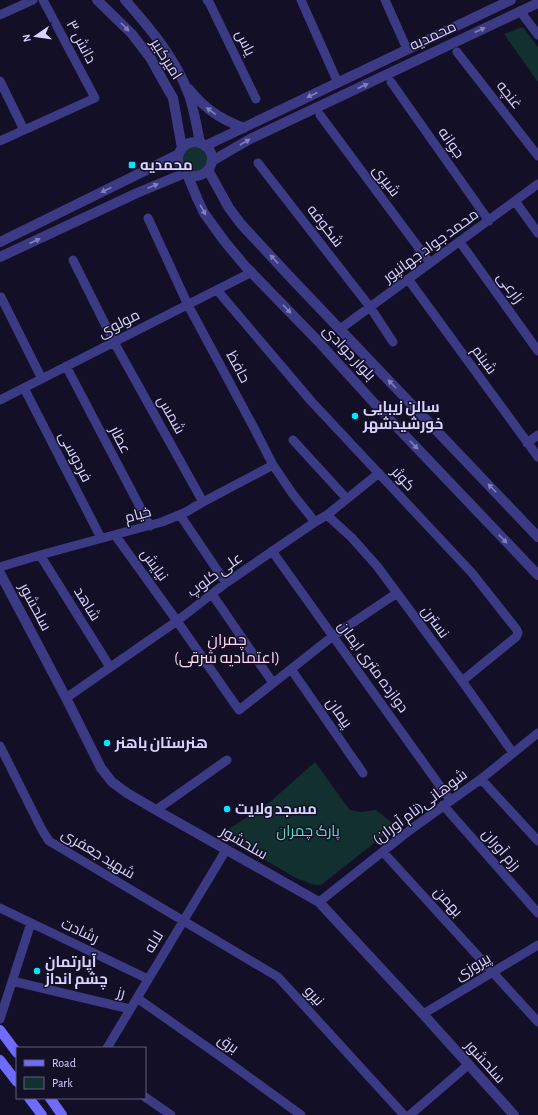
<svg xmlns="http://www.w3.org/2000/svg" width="538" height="1115" viewBox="0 0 538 1115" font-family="'Alegreya Sans',Cairo,sans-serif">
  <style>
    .green { fill: #12302f }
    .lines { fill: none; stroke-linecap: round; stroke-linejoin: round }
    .minor { stroke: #3d3a85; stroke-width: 9 }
    .tertiary { stroke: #3d3a85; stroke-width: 10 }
    .secondary { stroke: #6f6bff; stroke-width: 10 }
    .oneway { fill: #837fbc }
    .poi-dot { fill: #00e5ff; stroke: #130f26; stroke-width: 1.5 }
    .labels { text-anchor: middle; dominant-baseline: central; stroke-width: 3; stroke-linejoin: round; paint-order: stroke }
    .street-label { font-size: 15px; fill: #d9d4ff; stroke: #130f26 }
    .poi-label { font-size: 15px; font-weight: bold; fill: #d9d4ff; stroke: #130f26; text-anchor: start }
    .park-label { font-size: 15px; fill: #5fe0c0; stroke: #130f26 }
    .neighbourhood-label { font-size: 16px; fill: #ffd6f0; stroke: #130f26 }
  </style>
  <rect width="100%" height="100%" fill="#130f26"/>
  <path class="green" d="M 522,27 L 526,31 L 538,47 L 538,82 L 504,34 Z
    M182 159a13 13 0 1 1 26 0a13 13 0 1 1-26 0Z
    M 315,762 L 350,810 L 360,812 L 376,810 L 396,826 L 321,885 L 314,885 L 294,877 L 221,834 L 270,802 Z"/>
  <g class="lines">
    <path class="minor" d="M 207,0 L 209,2 L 256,99
      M 301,0 L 338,83
      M 385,0 L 407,49
      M 520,11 L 538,35
      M 0,15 L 33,0
      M 457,52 L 538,156
      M 0,81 L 24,130
      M 391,82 L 489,221
      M 320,115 L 430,263
      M 0,141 L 95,98 L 43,0
      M 258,163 L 370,307 L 393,342
      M 515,201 L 538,233
      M 148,218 L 188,305 L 254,428 L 273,465 L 292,493 L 315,522
      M 460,242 L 538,351
      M 73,260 L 114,342 L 203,502
      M 408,279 L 538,457
      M 217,290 L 311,401 L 472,573 L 517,630 L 518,633 L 516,637 L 462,681
      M 1,297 L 42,379
      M 340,329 L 538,184
      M 66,366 L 150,526
      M 24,388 L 101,538
      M 0,400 L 252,272
      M 293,440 L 347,499
      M 527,443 L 538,435
      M 180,515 L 226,583
      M 327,515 L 352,538 L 377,566 L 462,681 L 513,753
      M 115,535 L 177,621 L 239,710 L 333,636 L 397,593
      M 272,551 L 450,800
      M 40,555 L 110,667
      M 0,567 L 40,555 L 162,522 L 186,512 L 203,502 L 273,465
      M 212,594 L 273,683
      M 291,669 L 363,773
      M 66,698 L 177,621 L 226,583 L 315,522 L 327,515 L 379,473
      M 0,746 L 42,830 L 49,841 L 278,977 L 404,1115
      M 481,779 L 538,841
      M 443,805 L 538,913
      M 156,810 L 227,760
      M 383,852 L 538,1022
      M 319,902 L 410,830 L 481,779 L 538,733
      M 0,908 L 148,979
      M 12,981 L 130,1009
      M 137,998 L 224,1059 L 301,1115
      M 423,1014 L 538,945
      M 0,1019 L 31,923
      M 107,1048 L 226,850
      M 145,1097 L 171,1115
      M 410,1115 L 468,1065"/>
    <path class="tertiary" d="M 97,0 L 132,34 L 151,59 L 166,86 L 173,98 L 182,148
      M 125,0 C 150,28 176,59 189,95 C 194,110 197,127 200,143
      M 189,89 C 205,109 220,119 244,128
      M178 159a17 17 0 1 1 34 0a17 17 0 1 1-34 0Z
      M 205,146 L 511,0
      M 212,161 L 250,139 L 538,3
      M 208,170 L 229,208 L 241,224 L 292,279 L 538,537
      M 187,174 L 197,198 L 204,213 L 225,242 L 246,267 L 317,340 L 375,404 L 538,575
      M 0,242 L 179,154
      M 0,257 L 137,193 L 185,173
      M 0,573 L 66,698 L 101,768 L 112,782 L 127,793 L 156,810 L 319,902 L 423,1014 L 514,1115"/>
    <path class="secondary" d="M 0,1030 L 17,1053
      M 0,1060 L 17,1082
      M 29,1098 L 42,1115
      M 50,1098 L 62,1115"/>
  </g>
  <defs><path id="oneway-solid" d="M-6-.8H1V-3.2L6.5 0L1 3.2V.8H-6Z"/></defs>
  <g class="oneway">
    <use href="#oneway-solid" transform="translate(125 27) rotate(46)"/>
    <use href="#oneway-solid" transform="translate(480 30) rotate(-25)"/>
    <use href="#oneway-solid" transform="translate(363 86) rotate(-25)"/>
    <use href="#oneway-solid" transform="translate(312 95) rotate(155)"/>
    <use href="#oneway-solid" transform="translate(211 111) rotate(-143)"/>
    <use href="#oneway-solid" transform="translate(245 142) rotate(-30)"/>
    <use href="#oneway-solid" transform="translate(153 186) rotate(-22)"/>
    <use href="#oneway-solid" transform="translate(106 190) rotate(154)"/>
    <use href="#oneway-solid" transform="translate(203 210) rotate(61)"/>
    <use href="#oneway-solid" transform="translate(35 241) rotate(-25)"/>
    <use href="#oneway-solid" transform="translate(274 259) rotate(-133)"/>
    <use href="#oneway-solid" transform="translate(287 309) rotate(46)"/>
    <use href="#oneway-solid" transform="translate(392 384) rotate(-134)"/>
    <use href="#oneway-solid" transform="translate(414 445) rotate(46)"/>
    <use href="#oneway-solid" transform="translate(492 488) rotate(-134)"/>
    <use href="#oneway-solid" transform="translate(503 539) rotate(46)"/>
  </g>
  <g class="poi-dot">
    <rect x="128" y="161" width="8" height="8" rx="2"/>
    <circle cx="355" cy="416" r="4"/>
    <circle cx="107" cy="743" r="4"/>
    <circle cx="227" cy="809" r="4"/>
    <circle cx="37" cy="971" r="4"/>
  </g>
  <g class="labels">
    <g class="street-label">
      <text transform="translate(433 36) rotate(-25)">محمدیه</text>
      <text transform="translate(81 42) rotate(62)">دانش ۳</text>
      <text transform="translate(245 43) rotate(64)">یاس</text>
      <text transform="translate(166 59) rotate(58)">امیرکبیر</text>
      <text transform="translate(509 95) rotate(52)">غنچه</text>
      <text transform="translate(451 143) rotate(55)">جوانه</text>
      <text transform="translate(386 181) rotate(53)">شیری</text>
      <text transform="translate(325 226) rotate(52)">شکوفه</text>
      <text transform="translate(431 246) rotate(-36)">محمد جواد جهانپور</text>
      <text transform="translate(510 288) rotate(54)">زارعی</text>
      <text transform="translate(119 324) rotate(-27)">مولوی</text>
      <text transform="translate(349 353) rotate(47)">بلوار جوادی</text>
      <text transform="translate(484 360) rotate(54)">شبنم</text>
      <text transform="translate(238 367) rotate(62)">حافظ</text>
      <text transform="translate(171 415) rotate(61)">شمس</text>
      <text transform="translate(120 440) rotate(63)">عطار</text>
      <text transform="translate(75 457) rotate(63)">فردوسی</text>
      <text transform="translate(403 479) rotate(47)">کوثر</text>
      <text transform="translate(138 515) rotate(-15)">خیام</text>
      <text transform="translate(154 565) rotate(54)">نیایش</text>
      <text transform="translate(215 575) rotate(-36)">علی کلوپ</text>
      <text transform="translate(87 604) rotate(58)">شاهد</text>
      <text transform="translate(35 607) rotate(62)">سلحشور</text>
      <text transform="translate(435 622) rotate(54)">نسترن</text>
      <text transform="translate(373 667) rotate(54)">دوازده متری ایمان</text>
      <text transform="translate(339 713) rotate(55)">پیمان</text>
      <text transform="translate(420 807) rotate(-37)">شوهانی(نام آوران)</text>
      <text transform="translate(244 843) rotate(30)">سلحشور</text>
      <text transform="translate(501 850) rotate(49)">رزم آوران</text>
      <text transform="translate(98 854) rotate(31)">شهید جعفری</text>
      <text transform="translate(448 902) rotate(48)">بهمن</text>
      <text transform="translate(80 931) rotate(25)">رشادت</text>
      <text transform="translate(154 942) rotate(-59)">لاله</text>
      <text transform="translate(473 967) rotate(-31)">پیروزی</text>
      <text transform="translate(121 993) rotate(14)">رز</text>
      <text transform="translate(314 996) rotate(48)">نیرو</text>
      <text transform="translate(228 1044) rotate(35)">برق</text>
      <text transform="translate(485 1062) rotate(48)">سلحشور</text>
    </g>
    <g class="poi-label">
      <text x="140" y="165">محمدیه</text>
      <text x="363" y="407">سالن زیبایی<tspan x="363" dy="17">خورشیدشهر</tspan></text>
      <text x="115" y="743">هنرستان باهنر</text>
      <text x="235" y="809">مسجد ولایت</text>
      <text x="45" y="962">آپارتمان<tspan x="45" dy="17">چشم انداز</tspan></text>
    </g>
    <g class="park-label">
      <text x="308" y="831">پارک چمران</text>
    </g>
    <g class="neighbourhood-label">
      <text x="227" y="640">چمران<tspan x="227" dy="18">(اعتمادیه شرقی)</tspan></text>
    </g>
  </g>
  <rect x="16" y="1047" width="130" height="52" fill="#130f26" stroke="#625e7d"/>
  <rect x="24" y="1060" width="20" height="6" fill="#6f6bff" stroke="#625e7d"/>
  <text x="52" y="1067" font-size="12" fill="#d9d4ff">Road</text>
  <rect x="24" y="1077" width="20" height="12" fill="#12302f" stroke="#625e7d"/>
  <text x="52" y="1087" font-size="12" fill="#d9d4ff">Park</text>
  <g transform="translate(36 36) rotate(257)" stroke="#130f26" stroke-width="3" paint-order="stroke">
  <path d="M0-3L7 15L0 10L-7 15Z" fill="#d9d4ff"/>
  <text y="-6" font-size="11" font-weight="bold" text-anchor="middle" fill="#d9d4ff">N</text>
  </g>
</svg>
